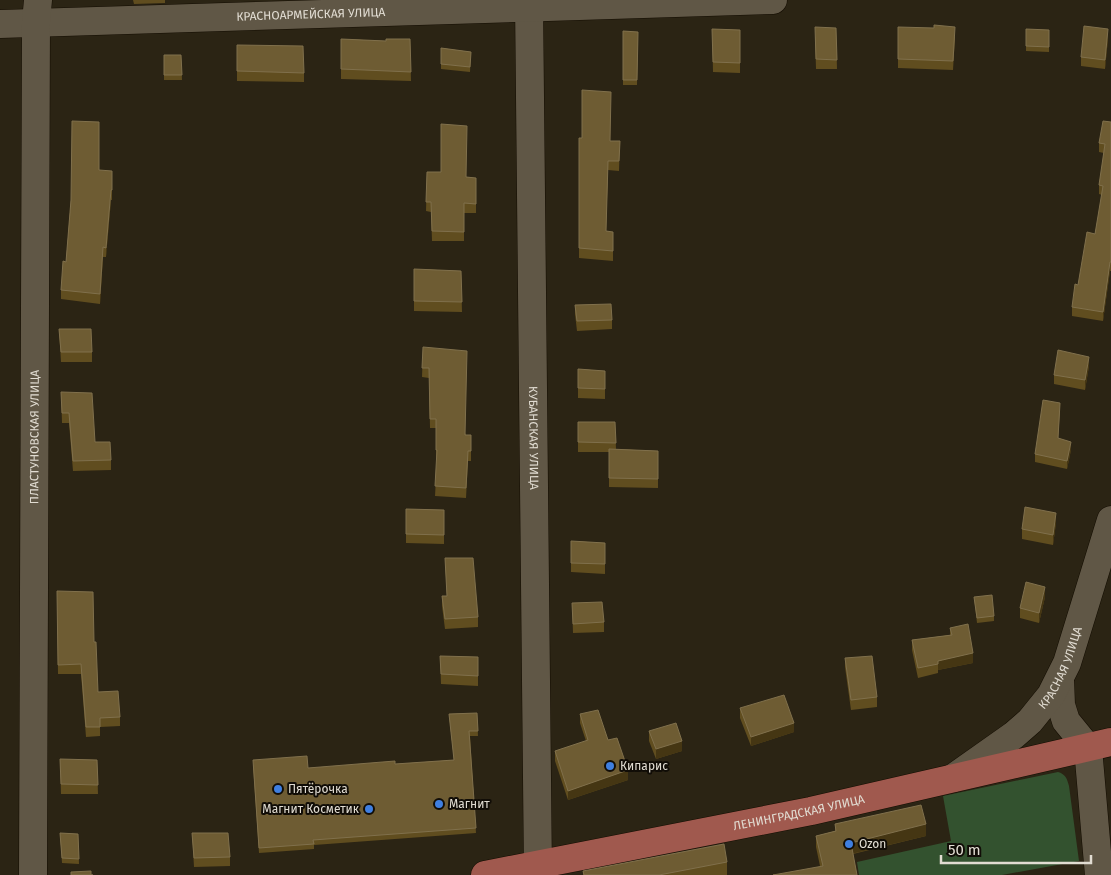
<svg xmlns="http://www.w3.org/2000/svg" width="1111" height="875" viewBox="0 0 1111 875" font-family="'Fira Sans',sans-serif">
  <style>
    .green { fill: #33522f }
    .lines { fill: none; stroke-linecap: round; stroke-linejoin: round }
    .minor-casing { stroke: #140d02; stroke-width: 29 }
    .major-casing { stroke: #140d02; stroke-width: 29 }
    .minor { stroke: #605746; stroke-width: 28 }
    .major { stroke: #a0594e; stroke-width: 28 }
    .wall { fill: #604d1f }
    .shaded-wall { fill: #453613 }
    .building { fill: #6e5c33; stroke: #80704c }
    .shop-dot { fill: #3f7fe0; stroke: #110d07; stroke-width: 2 }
    .labels { text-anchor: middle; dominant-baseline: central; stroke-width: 4; stroke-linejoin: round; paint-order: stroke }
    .street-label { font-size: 12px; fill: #e1dcd2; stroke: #110d07 }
    .poi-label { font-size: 12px; fill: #e1dcd2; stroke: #110d07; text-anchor: start }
  </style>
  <rect width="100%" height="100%" fill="#2b2414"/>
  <path class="green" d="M 1058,772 C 1065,774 1067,778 1069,786 L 1079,861 L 1002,875 L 859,875 L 857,862 L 951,841 L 943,796 Z"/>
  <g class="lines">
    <defs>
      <g id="minor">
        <path id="s1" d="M 529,0 L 538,875"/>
        <path id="s2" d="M 0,24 L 773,0"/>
        <path d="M 1060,679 L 1061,705 L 1066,721 L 1088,748 L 1099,875"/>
        <path id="s3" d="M 953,778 L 1014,735 L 1030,721 L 1051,695 L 1067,663 L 1111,520"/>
        <path id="s4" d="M 33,875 L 36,22 L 38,0"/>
      </g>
      <g id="major">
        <path id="s5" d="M 485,875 L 811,811 L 1111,742"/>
      </g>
    </defs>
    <use href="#minor" class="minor-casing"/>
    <use href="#major" class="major-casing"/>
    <use href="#minor" class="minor"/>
    <use href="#major" class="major"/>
  </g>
  <path class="wall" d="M 133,0 L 165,0 L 165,3 L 134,4 Z
    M 898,27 L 955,37 L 953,70 L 898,68 Z
    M 836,28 L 837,69 L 816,69 L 815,37 Z
    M 712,29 L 740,30 L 740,73 L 713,72 Z
    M 1026,29 L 1049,30 L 1049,52 L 1026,51 Z
    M 623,31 L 638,32 L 637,85 L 623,85 Z
    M 341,39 L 386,41 L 410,39 L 411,81 L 341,79 Z
    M 1108,39 L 1105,69 L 1081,66 L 1081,57 Z
    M 237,45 L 304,73 L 304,82 L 237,81 Z
    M 441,48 L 471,52 L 470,72 L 441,69 Z
    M 164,55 L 181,55 L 182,80 L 164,80 Z
    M 1111,122 L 1111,271 L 1110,271 L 1103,321 L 1072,316 L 1072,307 L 1095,234 L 1102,195 L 1099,194 L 1099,185 L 1104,153 L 1099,152 L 1099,143 Z
    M 610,141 L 620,141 L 619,171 L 608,170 L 606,231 L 613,232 L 613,261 L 579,258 L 579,151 Z
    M 99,170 L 112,190 L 112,200 L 111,200 L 106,257 L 103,257 L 100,304 L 61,299 L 61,290 L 66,262 L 71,200 Z
    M 427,172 L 476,178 L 476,213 L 464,213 L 464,241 L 432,241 L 431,212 L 426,211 Z
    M 414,269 L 461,271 L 462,312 L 414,311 Z
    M 575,305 L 612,320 L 612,329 L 577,331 L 575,314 Z
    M 59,329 L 92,352 L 92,362 L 61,362 Z
    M 423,347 L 466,435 L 471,445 L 471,461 L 468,461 L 466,498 L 435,496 L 437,459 L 436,459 L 436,428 L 430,428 L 429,378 L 422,377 Z
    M 1089,366 L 1085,390 L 1054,384 L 1054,375 Z
    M 578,369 L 605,371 L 605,399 L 578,398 Z
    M 61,392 L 95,442 L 111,460 L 111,470 L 73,471 L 69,423 L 62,423 Z
    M 1060,411 L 1058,439 L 1071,450 L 1067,469 L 1035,462 L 1035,454 Z
    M 578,422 L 615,422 L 616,449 L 658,451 L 658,488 L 609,487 L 609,452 L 578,452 Z
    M 406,509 L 444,510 L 444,544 L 406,543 Z
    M 1056,523 L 1053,545 L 1022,539 L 1022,529 Z
    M 571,541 L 605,543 L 605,574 L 571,572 Z
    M 445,558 L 478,617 L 478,627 L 445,629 L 442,606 L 442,596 L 447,596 Z
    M 57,591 L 94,642 L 98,692 L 120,717 L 120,726 L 100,727 L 100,736 L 86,737 L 81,674 L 58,674 Z
    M 974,597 L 994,616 L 994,621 L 977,623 Z
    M 1045,597 L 1039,623 L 1020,618 L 1020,608 Z
    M 572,603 L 604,622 L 604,632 L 573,633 Z
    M 950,628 L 973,663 L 938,670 L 938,673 L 918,678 L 912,650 L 912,640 L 950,635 Z
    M 440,656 L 478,657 L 478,686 L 441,684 Z
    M 845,658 L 877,697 L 877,707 L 851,710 L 845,667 Z
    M 740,708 L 794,732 L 751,746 L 740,718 Z
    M 477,713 L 478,736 L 470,736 L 476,833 L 314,845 L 314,849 L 259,853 L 253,765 L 308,768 L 395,764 L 454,760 L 449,714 Z
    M 580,714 L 608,740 L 628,780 L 568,800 L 555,761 L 555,751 L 586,741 L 580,723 Z
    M 649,731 L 682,751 L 656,759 L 649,741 Z
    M 60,759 L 97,760 L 98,794 L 61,794 Z
    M 835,824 L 926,836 L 853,854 L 857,875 L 820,866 L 816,847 L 816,836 L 835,831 Z
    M 60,833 L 78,834 L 79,864 L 62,863 Z
    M 192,833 L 230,857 L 230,866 L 194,867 Z
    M 727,862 L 727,875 L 583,875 L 583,871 Z"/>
  <path class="shaded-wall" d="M 1108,29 L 1108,39 L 1105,69 L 1105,60 Z
    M 111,190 L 111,200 L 106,257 L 106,248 Z
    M 103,247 L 103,257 L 100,304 L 100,294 Z
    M 1110,262 L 1110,271 L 1103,321 L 1103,312 Z
    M 1089,357 L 1089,366 L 1085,390 L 1085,380 Z
    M 1071,442 L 1071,450 L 1067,469 L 1067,461 Z
    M 1056,513 L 1056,523 L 1053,545 L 1053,535 Z
    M 1045,587 L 1045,597 L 1039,623 L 1039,613 Z
    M 973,653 L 973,663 L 938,670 L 938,661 Z
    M 794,723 L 794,732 L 751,746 L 751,737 Z
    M 682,741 L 682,751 L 656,759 L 656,749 Z
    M 628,770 L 628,780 L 568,800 L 568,791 Z
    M 926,824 L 926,836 L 851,854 L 851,843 Z"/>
  <path class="building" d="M 934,25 L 955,27 L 953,61 L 898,59 L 898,27 L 934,28 Z
    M 1084,26 L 1108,29 L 1105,60 L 1081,57 Z
    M 815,27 L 836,28 L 837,60 L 816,59 Z
    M 712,29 L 740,30 L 740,63 L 713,62 Z
    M 1026,29 L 1049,30 L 1049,47 L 1026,46 Z
    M 623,31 L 638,32 L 637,80 L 623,80 Z
    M 341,39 L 386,41 L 386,39 L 410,39 L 411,72 L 341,69 Z
    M 237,45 L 303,46 L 304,73 L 237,71 Z
    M 441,48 L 471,52 L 470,67 L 441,64 Z
    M 164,55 L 181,55 L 182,75 L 164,75 Z
    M 582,90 L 611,92 L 610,141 L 620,141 L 619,161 L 608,161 L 606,231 L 613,232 L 613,251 L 579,248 L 579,138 L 582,138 Z
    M 72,121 L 99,122 L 99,170 L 112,171 L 112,190 L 111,190 L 106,248 L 103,247 L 100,294 L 61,290 L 63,261 L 66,262 L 71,200 Z
    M 1103,121 L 1111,122 L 1111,262 L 1110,262 L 1103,312 L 1072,307 L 1075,284 L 1078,285 L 1087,232 L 1095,234 L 1103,186 L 1099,185 L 1105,144 L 1099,143 Z
    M 441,124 L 467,126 L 466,177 L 476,178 L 476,204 L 464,203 L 464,232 L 432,231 L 431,202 L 426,202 L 427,172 L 441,172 Z
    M 414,269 L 461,271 L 462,302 L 414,301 Z
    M 611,304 L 612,320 L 577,321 L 575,305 Z
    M 59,329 L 91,329 L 92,352 L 61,352 Z
    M 423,347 L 467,351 L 465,435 L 471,435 L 471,451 L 468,451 L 466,488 L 435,486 L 437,450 L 436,450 L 436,419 L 430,419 L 429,368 L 422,368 Z
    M 1058,350 L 1089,357 L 1085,380 L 1054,375 Z
    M 578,369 L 605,371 L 605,389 L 578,388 Z
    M 61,392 L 92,393 L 95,442 L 110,442 L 111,460 L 73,461 L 69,413 L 62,413 Z
    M 1043,400 L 1060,403 L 1058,438 L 1071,442 L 1067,461 L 1035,454 Z
    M 578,422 L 615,422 L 616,443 L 578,442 Z
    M 609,449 L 658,451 L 658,479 L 609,478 Z
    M 1025,507 L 1056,513 L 1053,535 L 1022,529 Z
    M 406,509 L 444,510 L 444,535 L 406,534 Z
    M 571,541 L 605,543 L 605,564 L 571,563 Z
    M 445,558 L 473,558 L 478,617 L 445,619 L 442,596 L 447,596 Z
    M 1026,582 L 1045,587 L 1039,613 L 1020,608 Z
    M 57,591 L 93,592 L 94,642 L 96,642 L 98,692 L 118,691 L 120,717 L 100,718 L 100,727 L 86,727 L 81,664 L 58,665 Z
    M 992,595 L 994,616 L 977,618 L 974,597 Z
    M 602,602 L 604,622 L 573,624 L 572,603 Z
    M 968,624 L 973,653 L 938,661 L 938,664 L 918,668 L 912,640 L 952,635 L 950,628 Z
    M 440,656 L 478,657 L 478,676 L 441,674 Z
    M 872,656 L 877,697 L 851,700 L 845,658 Z
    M 784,695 L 794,723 L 751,737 L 740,708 Z
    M 598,710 L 608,740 L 617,738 L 628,770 L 568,791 L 555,751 L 588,740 L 580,714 Z
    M 477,713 L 478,731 L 469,731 L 476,828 L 313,840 L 314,844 L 259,848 L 253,760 L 307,756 L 308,768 L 395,761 L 395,764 L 454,760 L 449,714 Z
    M 676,723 L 682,741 L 656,749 L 649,731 Z
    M 60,759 L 97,760 L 98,785 L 61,784 Z
    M 921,805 L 926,824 L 851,843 L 857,875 L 773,875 L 823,866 L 816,836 L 836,831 L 835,824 Z
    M 60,833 L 78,834 L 79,859 L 62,858 Z
    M 192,833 L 228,833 L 230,857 L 194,858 Z
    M 724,844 L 727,862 L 659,875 L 584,875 L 583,871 Z
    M 91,871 L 91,875 L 93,875 L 71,875 L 71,872 Z"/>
  <g class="shop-dot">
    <circle cx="610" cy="766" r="5"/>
    <circle cx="278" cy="789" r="5"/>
    <circle cx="439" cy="804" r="5"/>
    <circle cx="369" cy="809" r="5"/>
    <circle cx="849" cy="844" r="5"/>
  </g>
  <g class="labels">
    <g class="street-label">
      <text stroke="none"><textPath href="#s2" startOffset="311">КРАСНОАРМЕЙСКАЯ УЛИЦА</textPath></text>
      <text stroke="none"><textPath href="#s4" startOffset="438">ПЛАСТУНОВСКАЯ УЛИЦА</textPath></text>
      <text stroke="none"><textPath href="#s1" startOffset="438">КУБАНСКАЯ УЛИЦА</textPath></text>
      <text stroke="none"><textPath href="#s3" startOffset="158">КРАСНАЯ УЛИЦА</textPath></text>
      <text stroke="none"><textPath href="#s5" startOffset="320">ЛЕНИНГРАДСКАЯ УЛИЦА</textPath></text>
    </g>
    <g class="poi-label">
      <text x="620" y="766">Кипарис</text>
      <text x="288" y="789">Пятёрочка</text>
      <text x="449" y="804">Магнит</text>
      <text x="359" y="809" text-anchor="end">Магнит Косметик</text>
      <text x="859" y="844">Ozon</text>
    </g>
  </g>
  <path d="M941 855v8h150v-8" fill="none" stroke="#e1dcd2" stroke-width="2.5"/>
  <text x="948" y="855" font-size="15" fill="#e1dcd2" stroke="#110d07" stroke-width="4" paint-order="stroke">50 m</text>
</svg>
